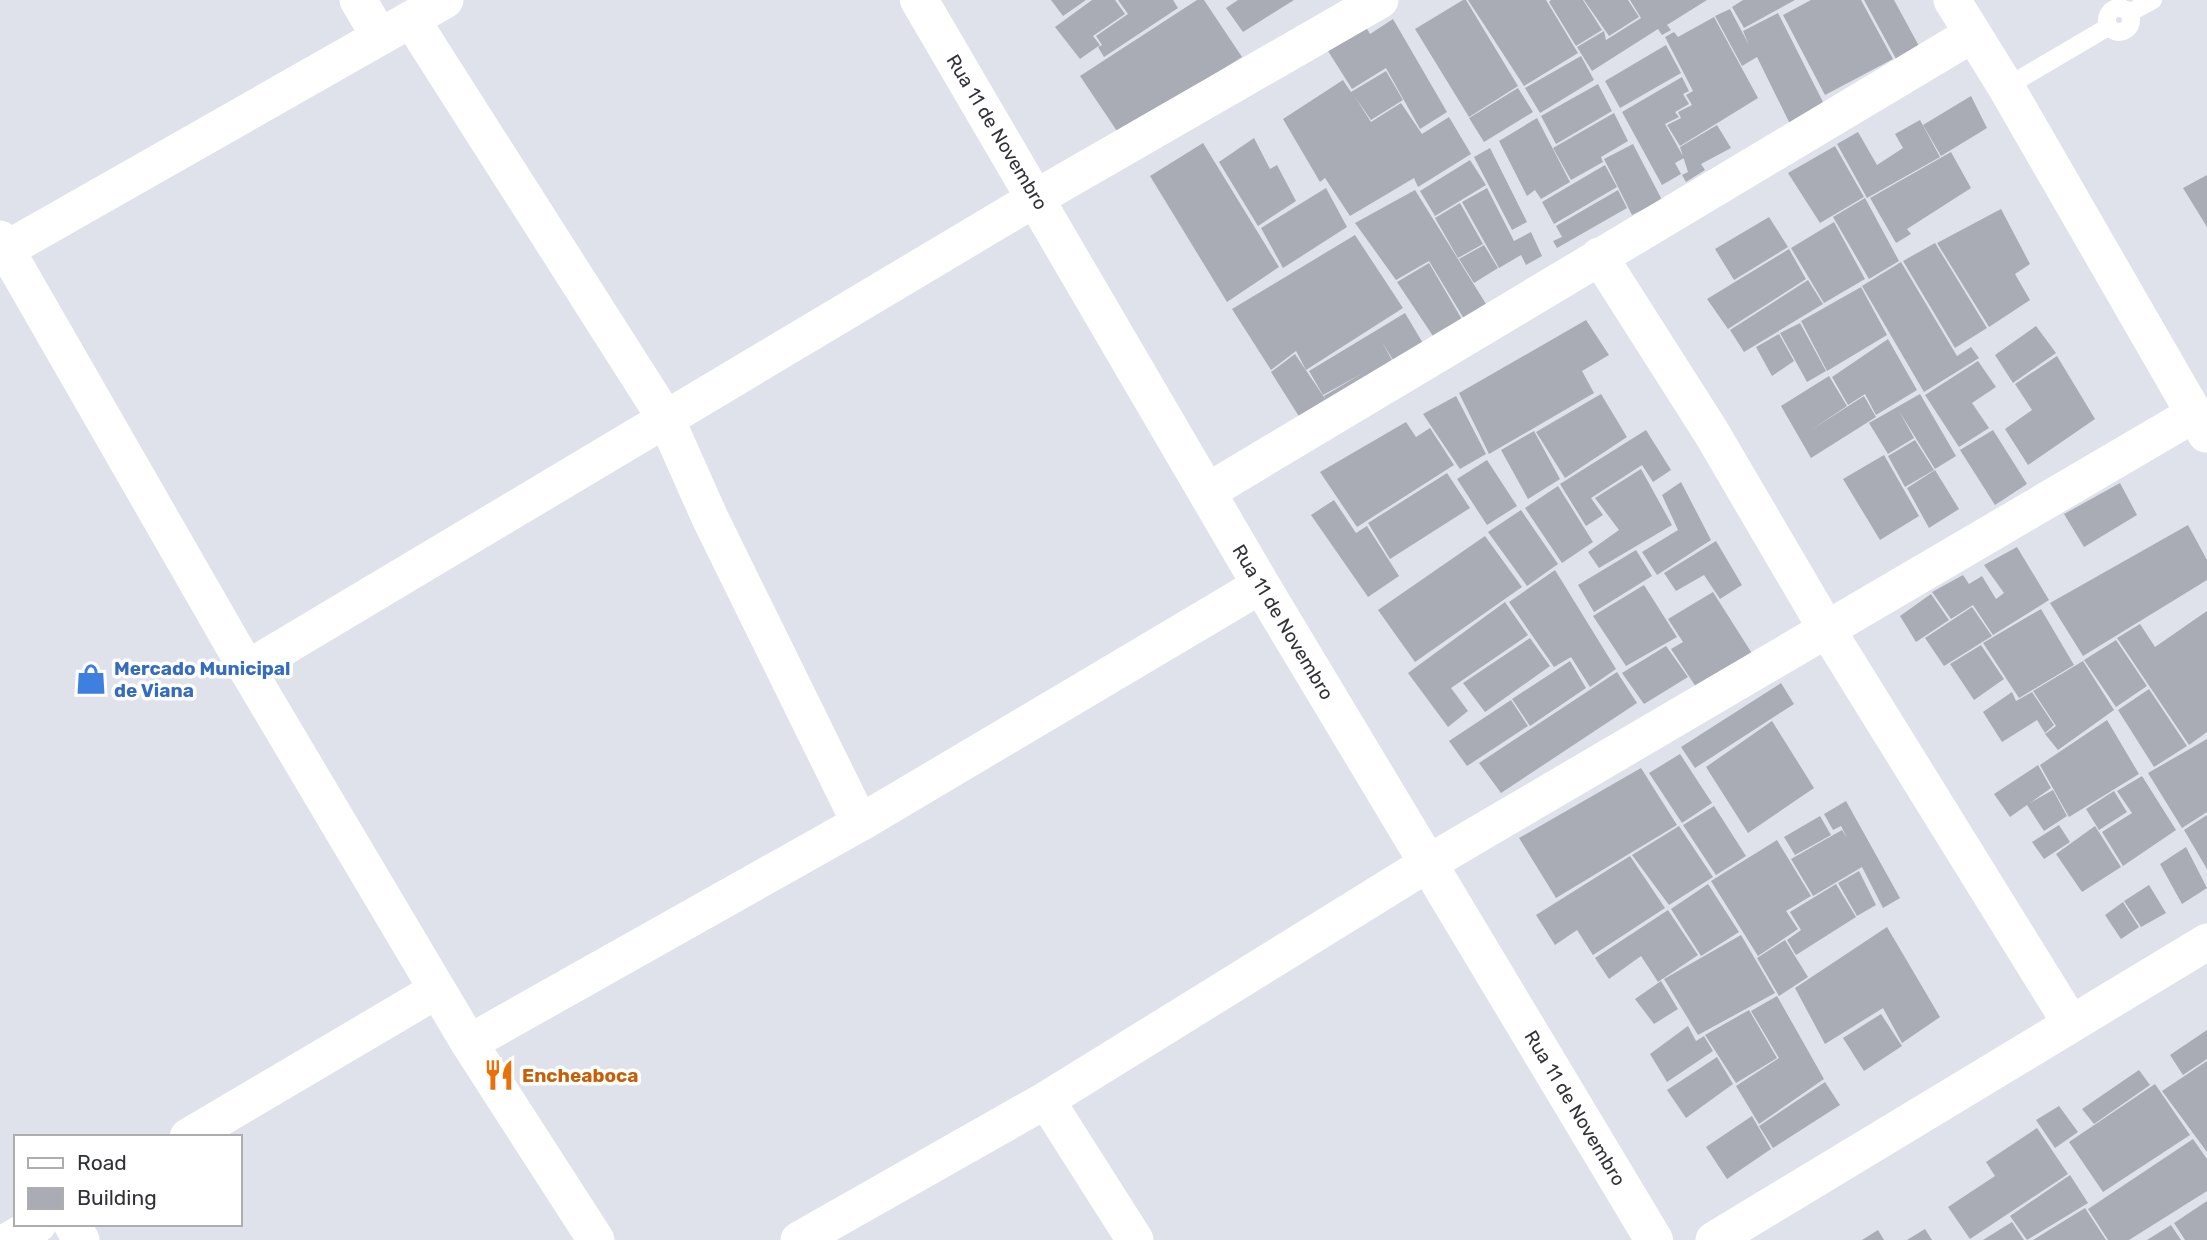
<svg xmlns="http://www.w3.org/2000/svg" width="2207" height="1240" viewBox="0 0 2207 1240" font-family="Rubik,sans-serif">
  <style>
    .building { fill: #aaacb5 }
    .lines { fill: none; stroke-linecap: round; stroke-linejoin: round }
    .service { stroke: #fff; stroke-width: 18 }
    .minor { stroke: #fff; stroke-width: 37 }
    .secondary { stroke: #fff; stroke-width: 38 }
    .labels { text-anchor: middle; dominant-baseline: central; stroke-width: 7; stroke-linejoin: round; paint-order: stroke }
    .street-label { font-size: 19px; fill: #313236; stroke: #fff }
    .shop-label { font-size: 19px; font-weight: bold; fill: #366cbe; stroke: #fff; text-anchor: start }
    .food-label { font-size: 19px; font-weight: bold; fill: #c56008; stroke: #fff; text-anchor: start }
  </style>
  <rect width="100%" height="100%" fill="#dfe1eb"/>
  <path class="building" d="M 1051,0 L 1086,0 L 1063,16 Z
    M 1092,0 L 1115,0 L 1125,14 L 1093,36 L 1100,45 L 1080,59 L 1055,27 Z
    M 1118,0 L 1173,0 L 1178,8 L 1104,57 L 1098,47 L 1102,45 L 1096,36 L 1128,14 Z
    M 1197,0 L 1204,0 L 1242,57 L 1119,134 L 1080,76 Z
    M 1238,0 L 1294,0 L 1243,32 L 1226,8 Z
    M 1463,0 L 1466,0 L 1518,86 L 1469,117 L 1415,29 Z
    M 1468,0 L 1546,0 L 1578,53 L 1524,86 Z
    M 1551,0 L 1583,0 L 1602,30 L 1576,46 L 1549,2 Z
    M 1584,0 L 1628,0 L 1639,17 L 1609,36 Z
    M 1630,0 L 1707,0 L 1667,25 L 1671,30 L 1662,35 L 1658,29 L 1592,71 L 1577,47 L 1604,31 L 1606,40 L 1641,18 Z
    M 1743,0 L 1795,0 L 1744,28 L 1732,7 Z
    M 1811,0 L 1861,0 L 1893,59 L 1825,95 L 1783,15 Z
    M 1864,0 L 1894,0 L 1919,46 L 1896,59 Z
    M 1730,9 L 1749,45 L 1743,31 L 1778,13 L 1826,108 L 1791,126 L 1757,57 L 1742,66 L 1715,16 Z
    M 1714,17 L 1758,98 L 1680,146 L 1667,125 L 1681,118 L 1678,112 L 1692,105 L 1686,95 L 1693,91 L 1665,37 L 1674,32 L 1678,37 Z
    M 1393,19 L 1447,112 L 1420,129 L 1386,68 L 1352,89 L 1328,51 L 1366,27 L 1370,34 Z
    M 1666,45 L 1681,73 L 1620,108 L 1605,81 Z
    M 1581,56 L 1594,80 L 1540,113 L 1525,88 Z
    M 1386,71 L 1403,100 L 1371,120 L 1355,97 L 1371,122 L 1401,103 L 1422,134 L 1449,117 L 1471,154 L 1418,187 L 1414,178 L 1350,216 L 1325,178 L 1320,182 L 1283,119 L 1343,80 L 1351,92 Z
    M 1682,77 L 1689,91 L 1683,94 L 1689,104 L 1675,112 L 1679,117 L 1665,124 L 1684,158 L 1675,163 L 1681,174 L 1662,185 L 1622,112 Z
    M 1598,84 L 1612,111 L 1556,144 L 1541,116 Z
    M 1518,88 L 1533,112 L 1484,142 L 1469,118 Z
    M 1971,96 L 1987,128 L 1941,156 L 1923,125 Z
    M 1614,113 L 1628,141 L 1601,157 L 1603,162 L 1571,180 L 1553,148 Z
    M 1537,118 L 1570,182 L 1541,199 L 1535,190 L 1527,196 L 1499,141 Z
    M 1920,120 L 1940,157 L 1867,198 L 1837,144 L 1858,132 L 1877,165 L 1903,148 L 1895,134 Z
    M 1717,125 L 1731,148 L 1701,164 L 1705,170 L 1686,182 L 1682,175 L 1688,172 L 1680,147 Z
    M 1254,138 L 1270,169 L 1277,165 L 1296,201 L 1258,226 L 1219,162 Z
    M 1203,143 L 1279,267 L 1227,302 L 1150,176 Z
    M 1633,144 L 1662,200 L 1632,215 L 1604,159 Z
    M 1835,146 L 1864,197 L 1820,223 L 1788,173 Z
    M 1490,148 L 1527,222 L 1512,230 L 1474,157 Z
    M 1951,152 L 1971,188 L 1907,229 L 1911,234 L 1896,243 L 1870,198 Z
    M 1470,160 L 1486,185 L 1435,216 L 1420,191 Z
    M 1605,165 L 1617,187 L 1554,224 L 1542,202 Z
    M 2207,175 L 2207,227 L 2183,188 Z
    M 1326,188 L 1347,227 L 1283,268 L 1261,228 Z
    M 1487,188 L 1514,241 L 1531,232 L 1542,256 L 1526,265 L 1521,255 L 1499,268 L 1462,202 Z
    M 1415,190 L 1491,312 L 1469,327 L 1429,261 L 1396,280 L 1355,223 Z
    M 1618,190 L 1627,208 L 1557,248 L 1553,241 L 1562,237 L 1556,226 Z
    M 1865,198 L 1899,261 L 1869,279 L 1833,217 Z
    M 1460,203 L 1483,244 L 1458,258 L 1435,218 Z
    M 2001,209 L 2030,264 L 2015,274 L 2030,300 L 1989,327 L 1937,243 Z
    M 1769,217 L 1788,247 L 1734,280 L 1715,249 Z
    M 1834,222 L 1865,279 L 1824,303 L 1791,248 Z
    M 1355,235 L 1403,308 L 1306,370 L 1296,351 L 1271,370 L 1232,309 Z
    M 1935,243 L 1987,328 L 1955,348 L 1903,261 Z
    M 1484,245 L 1498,268 L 1474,283 L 1459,259 Z
    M 1789,249 L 1806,279 L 1728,329 L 1707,299 Z
    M 1901,262 L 1957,356 L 1971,347 L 1979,358 L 1924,392 L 1862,286 Z
    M 1429,263 L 1467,328 L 1439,345 L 1397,282 Z
    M 1808,280 L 1823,304 L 1744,352 L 1730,330 Z
    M 1861,287 L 1887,335 L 1827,371 L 1801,321 Z
    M 1405,313 L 1427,350 L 1398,368 L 1382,342 L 1397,369 L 1305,426 L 1271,372 L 1295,354 L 1326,400 L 1324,396 L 1363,373 L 1323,395 L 1309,371 Z
    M 1586,320 L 1609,355 L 1582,371 L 1594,393 L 1489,454 L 1459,393 Z
    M 1800,323 L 1826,371 L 1807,382 L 1780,333 Z
    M 2036,326 L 2056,353 L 2013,383 L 1995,355 Z
    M 1779,334 L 1794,361 L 1772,376 L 1756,347 Z
    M 1888,339 L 1917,390 L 1876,415 L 1865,394 L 1848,405 L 1832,377 Z
    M 2057,356 L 2095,419 L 2028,465 L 2005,429 L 2032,410 L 2015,384 Z
    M 1978,361 L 1996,387 L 1972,403 L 1989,428 L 1959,447 L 1925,395 Z
    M 1829,376 L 1847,406 L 1811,430 L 1864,396 L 1876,417 L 1811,458 L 1781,406 Z
    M 1601,394 L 1627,437 L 1565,478 L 1536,432 Z
    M 1920,394 L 1956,456 L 1935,469 L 1899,411 L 1914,438 L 1888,454 L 1869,423 Z
    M 1456,396 L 1486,454 L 1460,469 L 1423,414 Z
    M 1406,422 L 1416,437 L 1430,428 L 1454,465 L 1357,527 L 1320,472 Z
    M 1646,430 L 1671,470 L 1653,482 L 1642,465 L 1591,498 L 1603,515 L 1586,526 L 1560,484 Z
    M 1993,430 L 2027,484 L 1995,505 L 1960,450 Z
    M 1534,431 L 1560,479 L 1528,499 L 1501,450 Z
    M 1915,440 L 1934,470 L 1905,487 L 1888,456 Z
    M 1884,455 L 1919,516 L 1880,540 L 1843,479 Z
    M 1487,460 L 1517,506 L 1487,525 L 1457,479 Z
    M 1641,469 L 1672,525 L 1599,568 L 1588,552 L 1619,530 L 1595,498 Z
    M 1935,470 L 1959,509 L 1929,528 L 1907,488 Z
    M 1447,473 L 1470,508 L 1390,559 L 1368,523 Z
    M 1681,482 L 1711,540 L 1657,575 L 1642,552 L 1678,530 L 1662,495 Z
    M 2120,483 L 2137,515 L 2084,547 L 2064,514 Z
    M 1558,486 L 1593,542 L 1562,563 L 1525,508 Z
    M 1334,500 L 1356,533 L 1367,526 L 1399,576 L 1368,597 L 1311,515 Z
    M 1521,510 L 1558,564 L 1527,586 L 1488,532 Z
    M 2188,525 L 2207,560 L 2207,580 L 2083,656 L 2050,603 Z
    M 1485,536 L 1522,587 L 1415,662 L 1378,610 Z
    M 1716,541 L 1742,585 L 1720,599 L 1704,575 L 1676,591 L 1664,573 Z
    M 2017,547 L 2049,600 L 1993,635 L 1973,605 L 1951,619 L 1932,592 L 1963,575 L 1969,584 L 1982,576 L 1996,599 L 2004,593 L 1984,565 Z
    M 1636,550 L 1652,576 L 1594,612 L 1578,585 Z
    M 1555,570 L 1616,669 L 1590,687 L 1571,657 L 1554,667 L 1509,602 Z
    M 1644,585 L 1677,637 L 1626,666 L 1593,616 Z
    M 1713,592 L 1753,655 L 1698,690 L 1671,649 L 1683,642 L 1668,619 Z
    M 1931,594 L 1949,620 L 1916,642 L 1900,616 Z
    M 1505,602 L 1528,635 L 1451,688 L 1468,711 L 1448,727 L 1408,673 Z
    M 1972,607 L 1992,636 L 1944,666 L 1925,638 Z
    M 2041,609 L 2074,665 L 2019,698 L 1983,643 Z
    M 2207,611 L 2207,732 L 2189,745 L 2117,638 L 2140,624 L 2155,647 Z
    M 1530,638 L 1550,666 L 1485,712 L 1463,683 Z
    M 2116,640 L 2147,686 L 2116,707 L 2084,660 Z
    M 1981,645 L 2004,679 L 1974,700 L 1950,664 Z
    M 1666,646 L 1688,677 L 1644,704 L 1622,673 Z
    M 1570,661 L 1586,688 L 1530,726 L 1512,699 Z
    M 2083,661 L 2114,710 L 2058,750 L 2045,734 L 2056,726 L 2033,691 Z
    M 1617,672 L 1637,703 L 1501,793 L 1479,763 Z
    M 1781,683 L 1794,704 L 1695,768 L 1681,747 Z
    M 2149,689 L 2187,746 L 2154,767 L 2118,710 Z
    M 2012,692 L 2016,701 L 2032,692 L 2054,725 L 2045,733 L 2037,720 L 2002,742 L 1983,712 Z
    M 1511,700 L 1528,726 L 1467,766 L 1449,741 Z
    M 2107,720 L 2139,774 L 2069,817 L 2040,765 Z
    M 1772,721 L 1814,788 L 1748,833 L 1706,767 Z
    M 2207,739 L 2207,812 L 2182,828 L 2148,773 Z
    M 1680,754 L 1712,803 L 1682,823 L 1649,773 Z
    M 2038,765 L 2051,788 L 2030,803 L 2053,790 L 2067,816 L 2044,831 L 2027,805 L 2010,817 L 1994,794 Z
    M 1641,768 L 1677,825 L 1556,898 L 1519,838 Z
    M 2142,776 L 2176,830 L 2123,866 L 2102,832 L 2132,813 L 2117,791 Z
    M 2114,791 L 2127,812 L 2099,830 L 2086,809 Z
    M 1846,801 L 1900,898 L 1883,908 L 1862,867 L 1813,896 L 1791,859 L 1842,830 L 1847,838 L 1841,826 L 1833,830 L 1824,814 Z
    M 1714,806 L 1746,856 L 1716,875 L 1683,825 Z
    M 2207,815 L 2207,869 L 2184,830 Z
    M 1820,816 L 1831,835 L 1795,855 L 1784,837 Z
    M 2059,825 L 2070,842 L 2044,859 L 2032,842 Z
    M 1679,826 L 1713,877 L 1669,905 L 1632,855 Z
    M 2095,826 L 2121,867 L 2082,892 L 2056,854 Z
    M 1777,840 L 1811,896 L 1786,911 L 1798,929 L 1758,956 L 1711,881 Z
    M 2186,847 L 2207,888 L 2182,904 L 2160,864 Z
    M 1630,856 L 1665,908 L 1593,955 L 1577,930 L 1555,945 L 1536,915 Z
    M 1859,871 L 1876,905 L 1857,916 L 1838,883 Z
    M 1708,884 L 1739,932 L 1701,956 L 1671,909 Z
    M 1836,884 L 1856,917 L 1796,955 L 1787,940 L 1801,930 L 1790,912 Z
    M 2149,885 L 2166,913 L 2141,927 L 2124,901 Z
    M 2123,902 L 2139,927 L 2121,939 L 2105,915 Z
    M 1668,910 L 1698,955 L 1658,982 L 1641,956 L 1609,979 L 1595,958 Z
    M 1887,927 L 1940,1017 L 1902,1043 L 1883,1008 L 1825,1044 L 1795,988 Z
    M 1741,935 L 1775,993 L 1698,1035 L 1664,979 Z
    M 1785,940 L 1808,977 L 1779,996 L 1757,958 Z
    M 1661,981 L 1678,1009 L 1654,1024 L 1635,999 Z
    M 1777,996 L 1824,1079 L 1759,1124 L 1736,1086 L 1779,1058 L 1751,1011 Z
    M 1749,1010 L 1777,1058 L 1736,1083 L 1705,1035 Z
    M 1881,1014 L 1902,1046 L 1864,1071 L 1843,1038 Z
    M 1688,1026 L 1696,1041 L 1704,1036 L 1713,1051 L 1667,1082 L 1650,1054 Z
    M 2207,1030 L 2207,1059 L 2183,1075 L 2170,1055 Z
    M 1717,1057 L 1733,1084 L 1686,1118 L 1667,1090 Z
    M 2207,1061 L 2207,1152 L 2162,1091 Z
    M 2139,1070 L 2150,1085 L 2094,1124 L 2082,1109 Z
    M 1825,1082 L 1840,1105 L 1773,1148 L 1759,1126 Z
    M 2155,1084 L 2190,1135 L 2103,1192 L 2069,1142 Z
    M 2059,1106 L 2078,1132 L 2055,1148 L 2036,1120 Z
    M 1752,1116 L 1771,1149 L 1727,1179 L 1706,1147 Z
    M 2037,1128 L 2068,1174 L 1970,1239 L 1948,1207 L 1995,1176 L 1986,1162 Z
    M 2193,1139 L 2207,1159 L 2207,1191 L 2129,1240 L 2108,1240 L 2088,1209 Z
    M 2070,1175 L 2088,1203 L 2027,1240 L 2010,1216 Z
    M 2207,1201 L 2207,1240 L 2185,1240 L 2174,1223 Z
    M 2085,1208 L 2106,1240 L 2033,1240 Z
    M 2012,1222 L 2024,1240 L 1983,1240 Z
    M 2171,1225 L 2181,1240 L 2147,1240 Z
    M 1925,1229 L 1932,1240 L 1907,1240 Z
    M 1878,1230 L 1884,1240 L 1862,1240 Z"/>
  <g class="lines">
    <path class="service" d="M2107 20a12 12 0 1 1 24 0a12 12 0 1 1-24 0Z
      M 2129,13 L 2153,0
      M 2006,87 L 2108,27"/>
    <path class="minor" d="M 358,0 L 380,37
      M 1952,0 L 2006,87 L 2206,434
      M 411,19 L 666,419 L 710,518 L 860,823
      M 0,239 L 247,669 L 469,1043 L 596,1240
      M 0,253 L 445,0
      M 1599,256 L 1711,432 L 1826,628 L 2070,1022
      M 1207,492 L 1971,35
      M 247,669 L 1036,198 L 1380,0
      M 469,1043 L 860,823 L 1261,585
      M 1046,1100 L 1135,1240
      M 188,1137 L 437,990
      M 72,1224 L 81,1240
      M 10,1240 L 38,1224
      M 799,1240 L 1046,1100 L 1427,864 L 2194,414
      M 1714,1240 L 2207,942"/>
    <path class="secondary" d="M 919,0 L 1261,585 L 1654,1240"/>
  </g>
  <defs>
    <symbol id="shop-bare" viewBox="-9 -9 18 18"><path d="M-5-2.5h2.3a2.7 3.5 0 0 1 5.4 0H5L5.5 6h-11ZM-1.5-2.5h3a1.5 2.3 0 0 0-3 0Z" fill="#3f7fe0" stroke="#fff" stroke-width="2.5" paint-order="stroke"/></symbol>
    <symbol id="restaurant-bare" viewBox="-9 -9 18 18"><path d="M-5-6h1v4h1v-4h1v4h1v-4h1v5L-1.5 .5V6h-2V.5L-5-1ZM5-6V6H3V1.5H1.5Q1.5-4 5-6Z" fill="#e8710a" stroke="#fff" stroke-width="2.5" paint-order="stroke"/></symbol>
  </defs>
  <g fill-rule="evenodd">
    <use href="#shop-bare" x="69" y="657" width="44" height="44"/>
    <use href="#restaurant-bare" x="477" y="1053" width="44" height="44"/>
  </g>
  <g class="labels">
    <g class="street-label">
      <text transform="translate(997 132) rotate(59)">Rua 11 de Novembro</text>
      <text transform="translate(1283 622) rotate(59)">Rua 11 de Novembro</text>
      <text transform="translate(1575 1108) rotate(59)">Rua 11 de Novembro</text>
    </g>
    <g class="shop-label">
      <text x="114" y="668">Mercado Municipal<tspan x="114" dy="22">de Viana</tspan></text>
    </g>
    <g class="food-label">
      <text x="522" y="1075">Encheaboca</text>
    </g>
  </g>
  <rect x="14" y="1135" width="228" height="91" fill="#ffffff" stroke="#adadaf" stroke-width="2"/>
  <rect x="28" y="1158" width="35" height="10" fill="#ffffff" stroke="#adadaf" stroke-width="2"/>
  <text x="77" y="1170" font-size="21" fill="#313236">Road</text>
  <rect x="28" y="1188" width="35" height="21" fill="#aaacb5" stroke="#adadaf" stroke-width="2"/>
  <text x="77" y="1205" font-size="21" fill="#313236">Building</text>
</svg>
